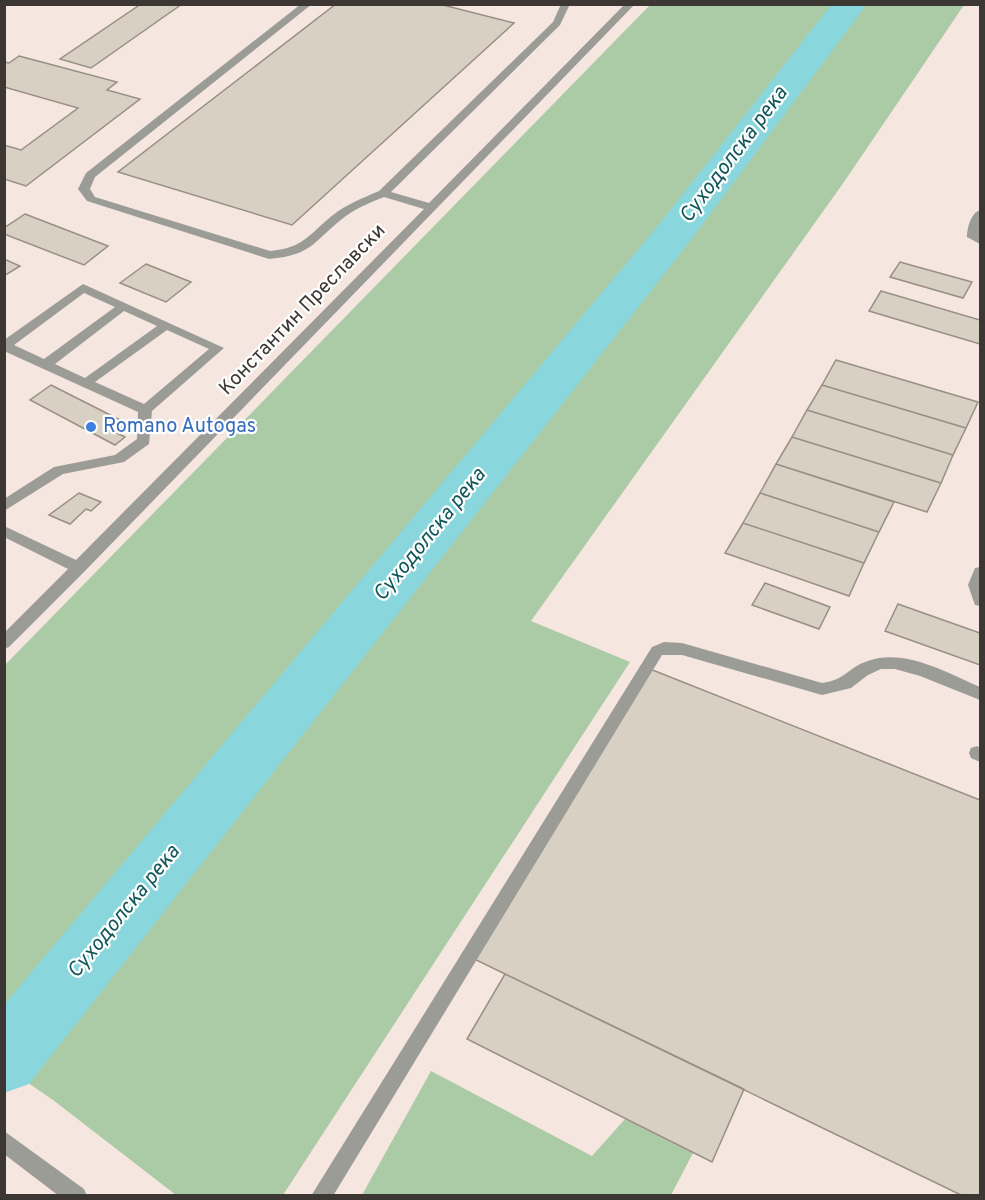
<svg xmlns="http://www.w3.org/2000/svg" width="985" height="1200" viewBox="0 0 985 1200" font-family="Overpass,sans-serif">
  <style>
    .green { fill: #abcaa6 }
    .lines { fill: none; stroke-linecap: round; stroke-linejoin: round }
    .river { fill: #89d7dc; fill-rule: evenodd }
    .building { fill: #d9d0c4; stroke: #988f84; stroke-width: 1.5 }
    .minor { fill: #9c9c96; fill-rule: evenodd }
    .shop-dot { fill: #3f7fe0; stroke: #fff; stroke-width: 2 }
    .labels { text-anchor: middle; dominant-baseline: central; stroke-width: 4.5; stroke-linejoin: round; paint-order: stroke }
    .street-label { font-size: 20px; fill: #3d3734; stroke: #fff }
    .shop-label { font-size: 20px; fill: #366cbe; stroke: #fff; text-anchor: start }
    .water-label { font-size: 21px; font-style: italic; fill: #115659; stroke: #fff }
  </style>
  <rect width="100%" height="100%" fill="#f6e6e0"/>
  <path class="green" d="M 650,5 L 964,5 L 844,182 L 531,621 L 630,662 L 283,1195 L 176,1195 L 53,1100 L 5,1067 L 5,665 Z
    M 431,1071 L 592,1156 L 625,1119 L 693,1153 L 671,1195 L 362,1195 Z"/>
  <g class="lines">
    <path class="river" d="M 832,4 L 867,4 L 687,245 L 29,1084 L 4,1093 L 4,1005 L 657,227 Z"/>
  </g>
  <path class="building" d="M 141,4 L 182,4 L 91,68 L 60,59 Z
    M 336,4 L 439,4 L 514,23 L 292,225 L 118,172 Z
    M 19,56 L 117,82 L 107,90 L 140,99 L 26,186 L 4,179 L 4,145 L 21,150 L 78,108 L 4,87 L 4,62 L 9,63 Z
    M 25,214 L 108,246 L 84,265 L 4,234 L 4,228 Z
    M 4,259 L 20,266 L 4,276 Z
    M 900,262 L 914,266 L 972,282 L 963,298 L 890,277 Z
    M 146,264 L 191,282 L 166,302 L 120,283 Z
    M 881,291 L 980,320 L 980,344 L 869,311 Z
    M 836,360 L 978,402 L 966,428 L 822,385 Z
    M 51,385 L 128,424 L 117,433 L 125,437 L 115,445 L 30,400 Z
    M 822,385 L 966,428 L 953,455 L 807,410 Z
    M 807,410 L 953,455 L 941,483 L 792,437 Z
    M 792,437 L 941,483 L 927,512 L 776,464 Z
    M 776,464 L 894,502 L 879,532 L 760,493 Z
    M 79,493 L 101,502 L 91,511 L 86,509 L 70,524 L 49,515 Z
    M 760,493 L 879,532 L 864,563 L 743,523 Z
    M 743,523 L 864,563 L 849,596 L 725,553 Z
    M 765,583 L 830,607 L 819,629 L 752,605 Z
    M 898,604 L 980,633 L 980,665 L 885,631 Z
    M 650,669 L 980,800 L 980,1196 L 963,1196 L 472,958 Z
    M 505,974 L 744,1089 L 712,1162 L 467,1039 Z"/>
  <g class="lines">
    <path class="minor" d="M 301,4 L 312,4 L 95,177 L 90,189 L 95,197 L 270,251 C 304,248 309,234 333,215 C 347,204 363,198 379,191 L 553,22 L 561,4 L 570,4 L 560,25 L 391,192 L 429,203 L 625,4 L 635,4 L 84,572 L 9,647 L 4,649 L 4,633 L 68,569 L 4,537 L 4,526 L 76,560 L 424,209 L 384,197 C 369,203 354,209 342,219 C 312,243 312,255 269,259 L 87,201 L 78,189 L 86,173 Z
      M 980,210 L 980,244 L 967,237 C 967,228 971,213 980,210 Z
      M 83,284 L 224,348 L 152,411 L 149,444 L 124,462 L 63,474 L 4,511 L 4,499 L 54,467 L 115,455 L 137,439 L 138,412 L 4,351 L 4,340 ZM 84,293 L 115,307 L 44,359 L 14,345 ZM 124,311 L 157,326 L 85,378 L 55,364 ZM 167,330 L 209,349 L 144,404 L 95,382 Z
      M 980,567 L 980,606 L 975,605 L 968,585 L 975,568 Z
      M 664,642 L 682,643 L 822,683 C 846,680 848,667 868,661 C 905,648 947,673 980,687 L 980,700 L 920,676 L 895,669 L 881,669 L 868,675 L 851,688 L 822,695 L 682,655 L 662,655 L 333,1196 L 311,1196 L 652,647 Z
      M 977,746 L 980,748 L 980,762 L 971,758 L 969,753 L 971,748 Z
      M 4,1131 L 84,1189 L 87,1196 L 59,1196 L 4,1154 Z"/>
  </g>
  <circle class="shop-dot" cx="91" cy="427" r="6"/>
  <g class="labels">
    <g class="street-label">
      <text transform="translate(303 310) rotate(-46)">Константин Преславски</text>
    </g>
    <g class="shop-label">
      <text x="103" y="427">Romano Autogas</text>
    </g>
    <g class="water-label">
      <text transform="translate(734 155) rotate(-53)">Суходолска река</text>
      <text transform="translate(430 535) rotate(-51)">Суходолска река</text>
      <text transform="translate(124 912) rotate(-51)">Суходолска река</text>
    </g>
  </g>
  <rect width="985" height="1200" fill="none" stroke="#3d3734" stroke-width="12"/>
</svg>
